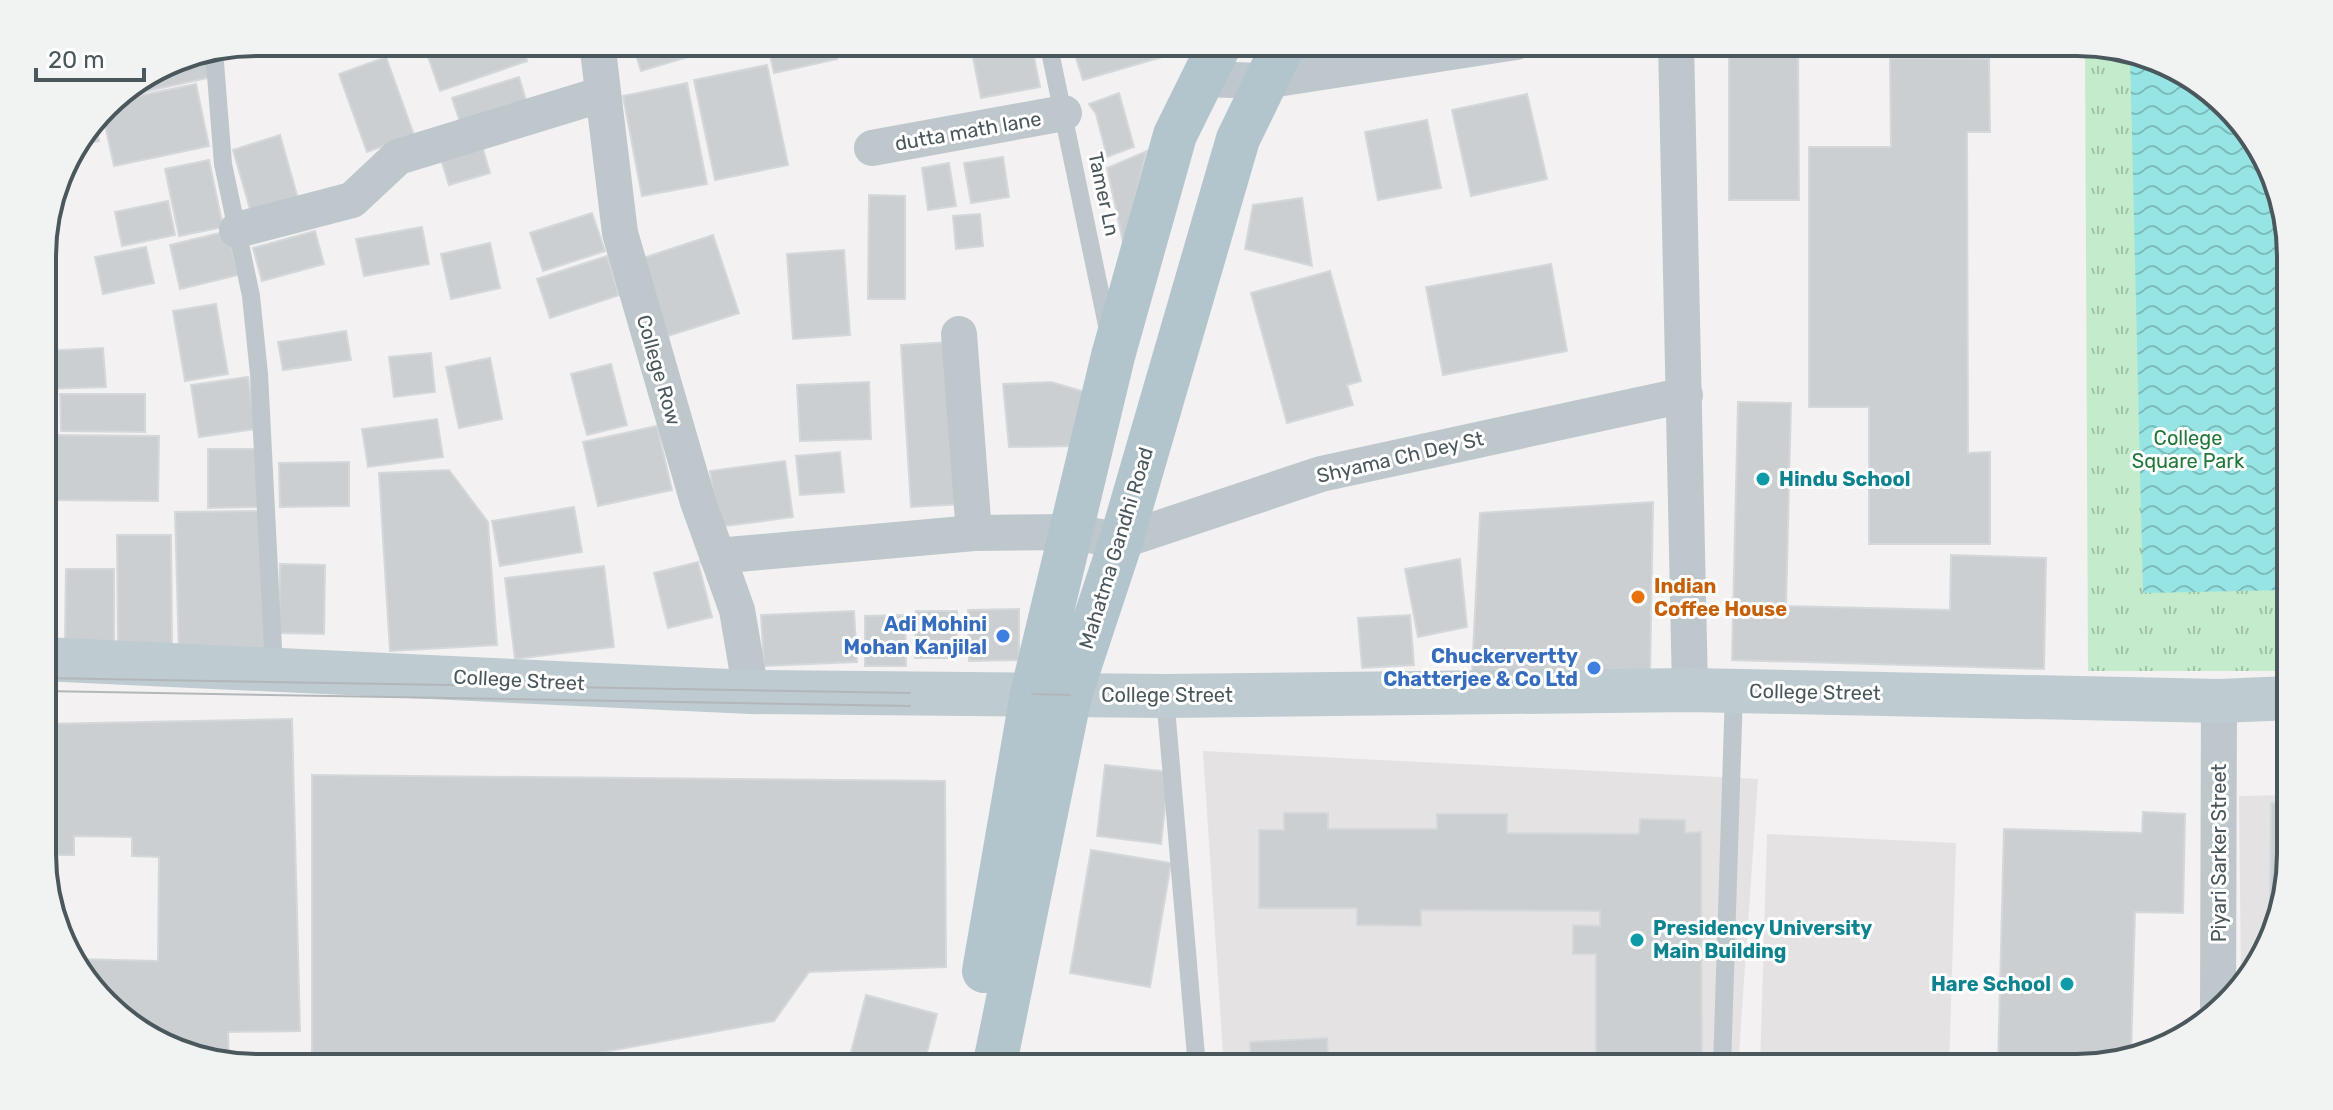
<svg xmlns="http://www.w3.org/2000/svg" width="2333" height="1110" viewBox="0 0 2333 1110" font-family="Rubik,sans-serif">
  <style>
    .education { fill: #e4e2e2 }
    .grass { fill: url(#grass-tufts) }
    .water { fill: url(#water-waves) }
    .building { fill: #cbcfd2; stroke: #d5d8db; stroke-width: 2 }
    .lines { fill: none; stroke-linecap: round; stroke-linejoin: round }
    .service { stroke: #bec7cc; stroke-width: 18 }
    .minor { stroke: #bec7cc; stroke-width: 36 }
    .secondary { stroke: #becbd0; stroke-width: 44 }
    .primary { stroke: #b3c5cc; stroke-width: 44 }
    .tram { stroke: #b3b7ba; stroke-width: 2 }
    .culture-dot { fill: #0f9aa8; stroke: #fff; stroke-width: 3 }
    .food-dot { fill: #e8710a; stroke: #fff; stroke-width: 3 }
    .shop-dot { fill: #3f7fe0; stroke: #fff; stroke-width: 3 }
    .labels { text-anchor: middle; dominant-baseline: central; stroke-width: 6; stroke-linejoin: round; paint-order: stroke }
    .street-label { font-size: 20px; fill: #4a575c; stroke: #fff }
    .park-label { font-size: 20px; fill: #21783a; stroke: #fff }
    .culture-label { font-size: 20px; font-weight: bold; fill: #0d838f; stroke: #fff; text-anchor: start }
    .food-label { font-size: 20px; font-weight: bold; fill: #c56008; stroke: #fff; text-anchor: start }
    .shop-label { font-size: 20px; font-weight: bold; fill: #366cbe; stroke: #fff; text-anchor: end }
    .rim { fill: none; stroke: #4a575c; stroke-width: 4 }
  </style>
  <defs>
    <pattern id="grass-tufts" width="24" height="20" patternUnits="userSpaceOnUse" patternTransform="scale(2)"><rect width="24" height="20" fill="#c4ebcb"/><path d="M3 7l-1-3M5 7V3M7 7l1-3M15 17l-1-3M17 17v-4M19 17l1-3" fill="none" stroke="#a1c1a8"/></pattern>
    <pattern id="water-waves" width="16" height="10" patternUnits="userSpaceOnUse" patternTransform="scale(2)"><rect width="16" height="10" fill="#96e4e4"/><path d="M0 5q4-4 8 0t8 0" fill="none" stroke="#7cbcbc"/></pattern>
  </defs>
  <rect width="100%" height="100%" fill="#f3f1f1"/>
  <path class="education" d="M 1203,751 L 1758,779 L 1738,1068 L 1224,1068 Z
    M 2291,795 L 2291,855 L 2275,937 L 2241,978 L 2239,796 Z
    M 1767,834 L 1956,843 L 1949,1068 L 1760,1068 Z"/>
  <path class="grass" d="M 2085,44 L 2160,58 L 2247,126 L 2289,228 L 2290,671 L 2088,671 Z"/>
  <path class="water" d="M 2130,53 L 2160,58 L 2247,126 L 2289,228 L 2290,590 L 2143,593 Z"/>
  <path class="building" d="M 423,42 L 521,42 L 527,61 L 440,91 Z
    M 632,42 L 737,42 L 641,71 Z
    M 767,42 L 833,42 L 837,59 L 774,73 Z
    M 844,42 L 900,42 L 848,55 Z
    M 970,42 L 1031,42 L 1040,87 L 981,98 Z
    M 1071,42 L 1183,42 L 1186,50 L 1083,80 Z
    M 1729,42 L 1798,42 L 1799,200 L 1729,200 Z
    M 207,52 L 212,77 L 111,99 L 174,58 Z
    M 386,57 L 414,135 L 367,152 L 339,74 Z
    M 1890,58 L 1989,59 L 1990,132 L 1967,132 L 1968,453 L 1990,452 L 1990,544 L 1869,544 L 1869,407 L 1809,407 L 1809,147 L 1891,147 Z
    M 767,65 L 788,165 L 715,180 L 694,80 Z
    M 519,77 L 530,113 L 464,134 L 452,98 Z
    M 687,83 L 707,184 L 642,196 L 623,96 Z
    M 196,84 L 209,146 L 114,166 L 102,111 L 109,102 Z
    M 1119,93 L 1134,147 L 1107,157 L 1096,114 L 1089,104 Z
    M 1527,94 L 1547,179 L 1471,196 L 1452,110 Z
    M 1427,120 L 1441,188 L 1378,200 L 1365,132 Z
    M 94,122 L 99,141 L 75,146 Z
    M 280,135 L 299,202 L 252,216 L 233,150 Z
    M 479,135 L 490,173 L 449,185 L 437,147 Z
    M 1147,151 L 1141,173 L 1124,246 L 1107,168 Z
    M 1003,157 L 1009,197 L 971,203 L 964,163 Z
    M 209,160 L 223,227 L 179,236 L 165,169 Z
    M 949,163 L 956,206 L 928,210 L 922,168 Z
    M 869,195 L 905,196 L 905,299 L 868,299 Z
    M 1302,198 L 1312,266 L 1245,249 L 1253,205 Z
    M 168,201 L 175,235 L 122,246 L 115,212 Z
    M 592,213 L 605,251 L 543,271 L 530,233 Z
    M 980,214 L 983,246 L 956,249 L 953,216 Z
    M 422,227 L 429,264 L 364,276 L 356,239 Z
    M 228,231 L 238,275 L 180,289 L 170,245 Z
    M 315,231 L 324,264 L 262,281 L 253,248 Z
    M 713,235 L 739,313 L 662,338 L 637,260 Z
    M 490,243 L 500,288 L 451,299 L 441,254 Z
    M 146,247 L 154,283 L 103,294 L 95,257 Z
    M 844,250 L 850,335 L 793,339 L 787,254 Z
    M 607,256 L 619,295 L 550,318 L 537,279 Z
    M 1551,264 L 1567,351 L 1443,375 L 1426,287 Z
    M 1330,271 L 1361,381 L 1347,385 L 1353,405 L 1287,423 L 1251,293 Z
    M 51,278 L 54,331 L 43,331 L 43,279 Z
    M 216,304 L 228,374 L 185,381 L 173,311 Z
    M 346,331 L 351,360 L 283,370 L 278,342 Z
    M 951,342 L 962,504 L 911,507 L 901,345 Z
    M 103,348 L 106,387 L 43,389 L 43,351 Z
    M 431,353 L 435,392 L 394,397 L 389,357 Z
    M 490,358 L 502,419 L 459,428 L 446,367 Z
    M 611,364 L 627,425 L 587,435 L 571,374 Z
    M 248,377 L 256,429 L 199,437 L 191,385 Z
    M 869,382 L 871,439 L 800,441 L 797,385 Z
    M 1051,382 L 1088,393 L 1074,446 L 1009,447 L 1003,384 Z
    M 60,394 L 145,394 L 145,432 L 61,431 Z
    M 1738,402 L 1791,403 L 1786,606 L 1950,610 L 1951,555 L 2046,558 L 2044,669 L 1732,660 Z
    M 437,419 L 443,457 L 368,467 L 362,429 Z
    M 657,426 L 672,490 L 598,506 L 583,442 Z
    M 50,435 L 159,436 L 158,501 L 50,500 Z
    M 208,449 L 259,449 L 260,507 L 208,508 Z
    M 840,452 L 844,492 L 800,495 L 796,456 Z
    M 785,461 L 793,517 L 718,527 L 710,471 Z
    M 349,462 L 349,506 L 280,507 L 279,463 Z
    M 449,470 L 488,522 L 497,645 L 390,651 L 379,473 Z
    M 1653,502 L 1650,676 L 1472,672 L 1480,513 Z
    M 574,507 L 582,552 L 500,566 L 492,521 Z
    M 264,511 L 267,655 L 179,657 L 175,512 Z
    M 117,535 L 171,535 L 172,644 L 118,645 Z
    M 1460,559 L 1467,627 L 1418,637 L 1405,569 Z
    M 698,562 L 712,617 L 668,628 L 654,573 Z
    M 280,564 L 325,565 L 324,634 L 279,633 Z
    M 604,566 L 614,647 L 515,659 L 505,578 Z
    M 66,569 L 114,569 L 114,643 L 65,642 Z
    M 1019,609 L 1019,660 L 969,661 L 968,610 Z
    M 854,611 L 857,662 L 764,666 L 761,615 Z
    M 916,611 L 957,611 L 957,658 L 915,658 Z
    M 905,615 L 906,666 L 865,666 L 865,616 Z
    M 1410,615 L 1414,665 L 1362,668 L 1358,618 Z
    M 292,719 L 300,1031 L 228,1032 L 229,1063 L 173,1052 L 86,985 L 76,959 L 158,961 L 159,857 L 132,856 L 132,837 L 74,836 L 74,855 L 44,855 L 44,724 Z
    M 1105,765 L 1169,772 L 1161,844 L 1097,836 Z
    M 312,775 L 945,781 L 946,967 L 809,972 L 774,1021 L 516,1068 L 312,1068 Z
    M 2271,803 L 2291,803 L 2291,855 L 2280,907 L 2270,907 Z
    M 2143,812 L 2185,814 L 2183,913 L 2135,912 L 2131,1054 L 2091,1068 L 1998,1068 L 2004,829 L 2142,833 Z
    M 1284,813 L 1328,813 L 1328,829 L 1437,829 L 1437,814 L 1507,814 L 1507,833 L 1639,834 L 1640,819 L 1685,820 L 1685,833 L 1701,832 L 1702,1068 L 1596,1068 L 1596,954 L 1573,954 L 1573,925 L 1600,926 L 1600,911 L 1421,910 L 1421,926 L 1357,925 L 1357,908 L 1259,908 L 1259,830 L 1284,830 Z
    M 1091,850 L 1171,863 L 1150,987 L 1070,973 Z
    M 866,995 L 937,1014 L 923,1068 L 847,1068 Z
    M 1327,1038 L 1329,1068 L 1251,1068 L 1250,1042 Z
    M 1189,1054 L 1190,1068 L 1145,1068 L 1144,1058 Z
    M 806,1056 L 809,1068 L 749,1068 Z"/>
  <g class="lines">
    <path class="service" d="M 1048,42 L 1108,330
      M 214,50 L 223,164 L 251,296 L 259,374 L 274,668
      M 1165,696 L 1197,1068
      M 1722,1068 L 1734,691"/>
    <path class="minor" d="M 597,42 L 620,233 L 698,502 L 737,610 L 751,692
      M 1676,42 L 1690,690
      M 1203,79 L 1263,81 L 1516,42
      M 872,148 L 1064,113
      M 237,230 L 352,200 L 398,157 L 603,94
      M 974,533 L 1074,532 L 1121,541 L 1321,474 L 1685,395
      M 717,556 L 974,533 L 959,334
      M 2218,1005 L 2219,701"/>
    <path class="secondary" d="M 43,659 L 751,692 L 1165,696 L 1690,690 L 2219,701 L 2291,698"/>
    <path class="primary" d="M 984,971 L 1032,694 L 1113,356 L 1175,135 L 1221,42
      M 994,1068 L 1070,695 L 1121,541 L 1238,139 L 1285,42"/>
    <path class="tram" d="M 43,678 L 910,693
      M 43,691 L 910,706
      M 1032,694 L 1070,695"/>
  </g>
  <g class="culture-dot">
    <circle cx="1763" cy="479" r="8"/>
    <circle cx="1637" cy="940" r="8"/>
    <circle cx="2067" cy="984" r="8"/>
  </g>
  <circle class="food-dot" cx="1638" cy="597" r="8"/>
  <g class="shop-dot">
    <circle cx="1003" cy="636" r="8"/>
    <circle cx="1594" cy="668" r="8"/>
  </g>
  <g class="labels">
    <g class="street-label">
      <text transform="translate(968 131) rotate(-10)">dutta math lane</text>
      <text transform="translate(1104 194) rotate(78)">Tamer Ln</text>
      <text transform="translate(659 370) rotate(74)">College Row</text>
      <text transform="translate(1400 457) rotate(-13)">Shyama Ch Dey St</text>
      <text transform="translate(1116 548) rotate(-73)">Mahatma Gandhi Road</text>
      <text transform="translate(519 680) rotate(3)">College Street</text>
      <text transform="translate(1815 692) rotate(1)">College Street</text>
      <text x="1167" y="695">College Street</text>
      <text transform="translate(2219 853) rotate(-90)">Piyari Sarker Street</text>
    </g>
    <g class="park-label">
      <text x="2188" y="438">College<tspan x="2188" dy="23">Square Park</tspan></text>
    </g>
    <g class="culture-label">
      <text x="1779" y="479">Hindu School</text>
      <text x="1653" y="928">Presidency University<tspan x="1653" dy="23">Main Building</tspan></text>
      <text x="2051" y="984" text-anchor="end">Hare School</text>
    </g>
    <g class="food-label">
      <text x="1654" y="586">Indian<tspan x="1654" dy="23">Coffee House</tspan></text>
    </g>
    <g class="shop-label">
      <text x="987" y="624">Adi Mohini<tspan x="987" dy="23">Mohan Kanjilal</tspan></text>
      <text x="1578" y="656">Chuckervertty<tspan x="1578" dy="23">Chatterjee &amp; Co Ltd</tspan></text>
    </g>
  </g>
  <path d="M0 0H2333V1110H0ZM256 56H2077A200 200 0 0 1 2277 256V854A200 200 0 0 1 2077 1054H256A200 200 0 0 1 56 854V256A200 200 0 0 1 256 56Z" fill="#f1f2f2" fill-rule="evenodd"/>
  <path class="rim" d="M256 56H2077A200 200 0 0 1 2277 256V854A200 200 0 0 1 2077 1054H256A200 200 0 0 1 56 854V256A200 200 0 0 1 256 56Z"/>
  <path d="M36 68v12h108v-12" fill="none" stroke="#4a575c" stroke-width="4"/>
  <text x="48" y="68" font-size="24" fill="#4a575c" stroke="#ffffff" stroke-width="6" paint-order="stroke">20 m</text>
</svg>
